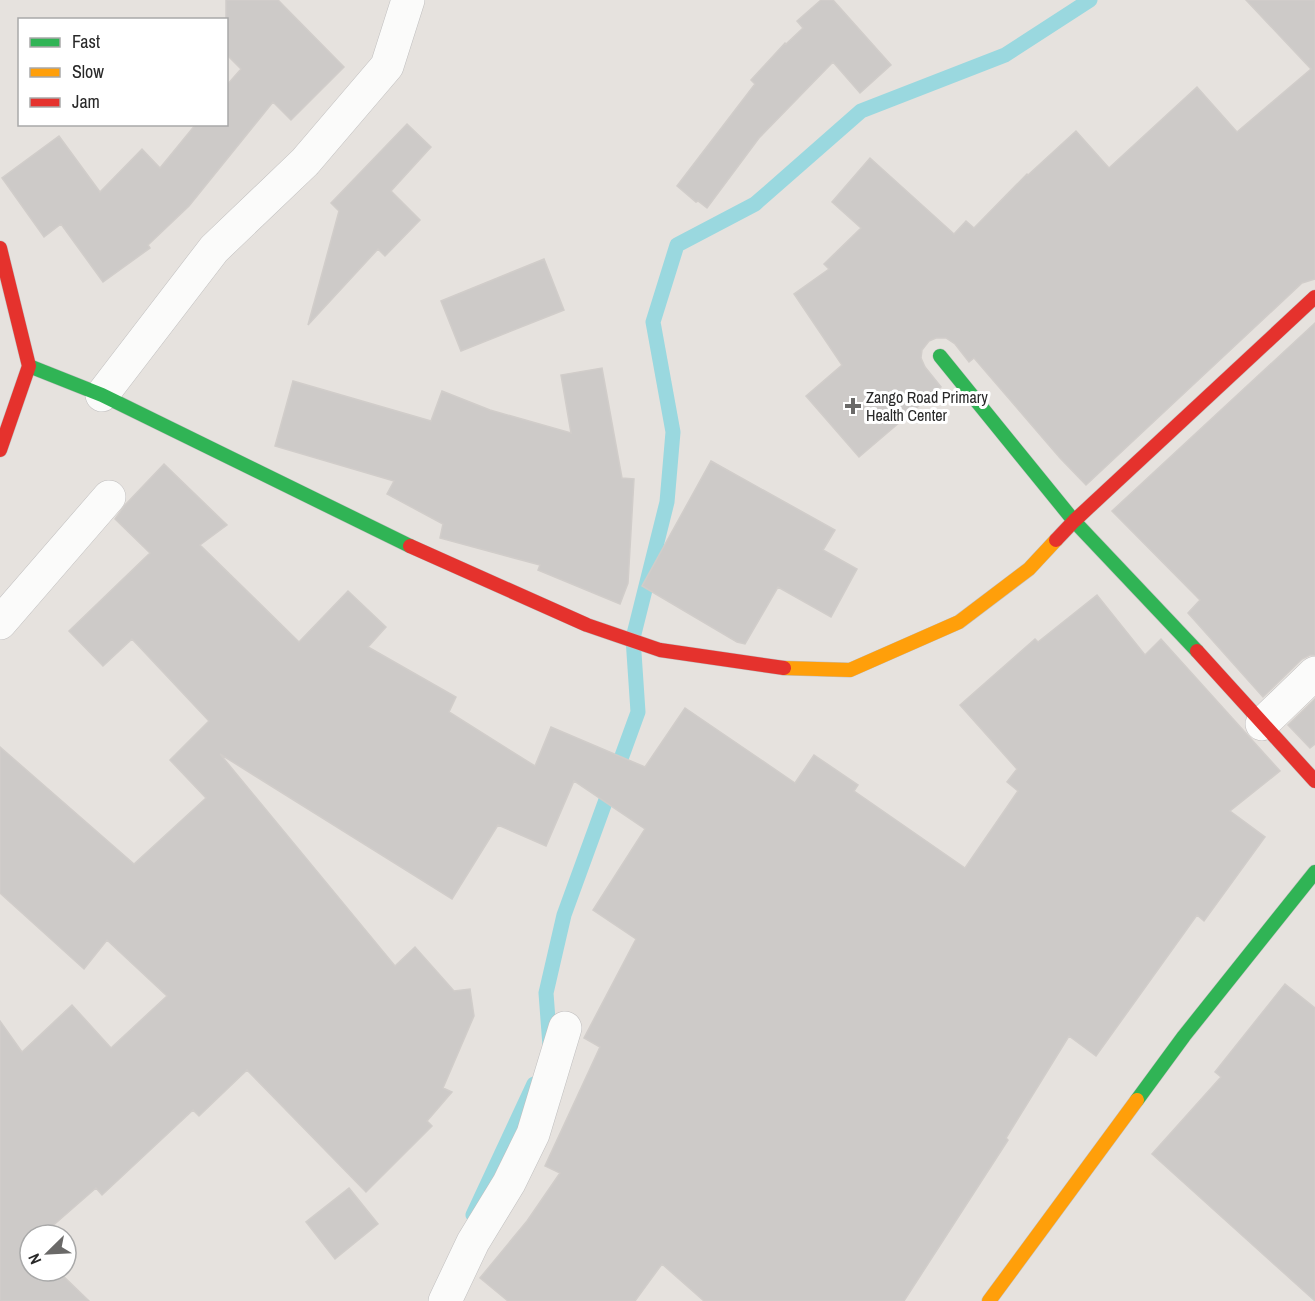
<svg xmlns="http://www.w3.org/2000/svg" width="1315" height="1301" viewBox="0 0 1315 1301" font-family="'Archivo Narrow',sans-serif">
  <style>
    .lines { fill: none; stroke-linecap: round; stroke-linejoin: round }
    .stream { stroke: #9ad8df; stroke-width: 15 }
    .building { fill: #cdcac8; stroke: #d1cdca; stroke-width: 1.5 }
    .street-casing { stroke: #c0bfbf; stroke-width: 34 }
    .fast-casing { stroke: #c0bfbf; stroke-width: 15 }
    .slow-casing { stroke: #c0bfbf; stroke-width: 15 }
    .jam-casing { stroke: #c0bfbf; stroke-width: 15 }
    .street { stroke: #fbfbfa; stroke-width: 33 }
    .fast { stroke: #30b455; stroke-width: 14 }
    .slow { stroke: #ff9f0a; stroke-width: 14 }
    .jam { stroke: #e5322d; stroke-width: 14 }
    .poi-dot { fill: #6a6968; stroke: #fff; stroke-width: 2 }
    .labels { text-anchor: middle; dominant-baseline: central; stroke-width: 6; stroke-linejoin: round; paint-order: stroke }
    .poi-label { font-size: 16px; fill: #282828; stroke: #fff; text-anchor: start }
  </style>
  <rect width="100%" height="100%" fill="#e6e2de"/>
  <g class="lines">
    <path class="stream" d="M 550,1046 L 546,993 L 564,915 L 638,712 L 633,638 L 667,502 L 673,432 L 653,322 L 677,245 L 755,204 L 861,111 L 1005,55 L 1090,0
      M 473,1215 L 534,1084"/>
  </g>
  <path class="building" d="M 226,0 L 278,0 L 344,67 L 291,120 L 273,102 L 189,206 L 148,245 L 150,248 L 103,282 L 61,224 L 44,237 L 2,178 L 59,136 L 100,192 L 142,149 L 160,168 L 196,124 L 226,124 L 226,86 L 241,69 L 226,54 Z
    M 821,0 L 833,0 L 891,65 L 860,93 L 833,62 L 759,138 L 707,208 L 698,201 L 696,202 L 677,186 L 755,84 L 751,80 L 785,43 L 786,44 L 803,28 L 797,21 Z
    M 1246,0 L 1315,0 L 1315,279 L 1302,283 L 1086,485 L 1060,458 L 974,358 L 969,362 L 955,344 L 946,338 L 936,338 L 929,341 L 922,350 L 921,358 L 925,367 L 941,387 L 859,457 L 806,396 L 842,365 L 794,294 L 829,269 L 824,264 L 861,228 L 832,202 L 870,158 L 954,234 L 966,221 L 974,228 L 1027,174 L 1028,175 L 1076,131 L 1109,168 L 1197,87 L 1237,132 L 1311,69 Z
    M 407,124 L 431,147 L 391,191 L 420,220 L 385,256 L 378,249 L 308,325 L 339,211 L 331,203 Z
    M 544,259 L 564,310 L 461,351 L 441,301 Z
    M 1315,323 L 1315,655 L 1310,655 L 1302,659 L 1263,697 L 1188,613 L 1200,600 L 1112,511 Z
    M 602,368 L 622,478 L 634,479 L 628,583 L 620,604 L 538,570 L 540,565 L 440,538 L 443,524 L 387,494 L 394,481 L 275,446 L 293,381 L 431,421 L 442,391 L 490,410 L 571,433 L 561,375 Z
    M 711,461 L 835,530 L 823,550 L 857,569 L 831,617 L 778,587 L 745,644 L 737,642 L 642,586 Z
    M 164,464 L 227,525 L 200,545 L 299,642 L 348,591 L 386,627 L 368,647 L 456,697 L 449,712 L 535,766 L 551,727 L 645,767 L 685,708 L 795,783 L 814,755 L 858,785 L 854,791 L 965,868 L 1018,791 L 1007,782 L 1017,769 L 960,705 L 1035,639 L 1038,642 L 1097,595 L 1145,655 L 1161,639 L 1280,771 L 1230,811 L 1265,837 L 1204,921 L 1197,915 L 1096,1056 L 1069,1036 L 1006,1138 L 1008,1140 L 904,1301 L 704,1301 L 662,1264 L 635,1301 L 508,1301 L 480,1278 L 527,1221 L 560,1173 L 545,1166 L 600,1047 L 584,1038 L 636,939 L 593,910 L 645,829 L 574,781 L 546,846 L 498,825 L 452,899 L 220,754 L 395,966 L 415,947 L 454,991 L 470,989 L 474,1016 L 443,1088 L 452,1092 L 427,1121 L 432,1126 L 366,1192 L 247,1070 L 199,1116 L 193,1110 L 102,1195 L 96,1188 L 42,1235 L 30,1235 L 30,1271 L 58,1271 L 89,1301 L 0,1301 L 0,1021 L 22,1052 L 72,1005 L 111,1048 L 167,996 L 107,940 L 84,969 L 0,893 L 0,747 L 134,864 L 206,798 L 170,760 L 209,721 L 132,639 L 103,666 L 69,631 L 150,553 L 115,519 L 125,505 Z
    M 1315,699 L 1315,744 L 1310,748 L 1288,725 Z
    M 1285,984 L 1315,1008 L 1315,1301 L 1152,1154 L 1221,1077 L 1215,1072 Z
    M 349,1188 L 378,1224 L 335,1259 L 306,1222 Z"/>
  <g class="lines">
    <defs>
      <path id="street" d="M 102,395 L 214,249 L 305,162 L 387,66 L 408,0
        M 0,623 L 109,497
        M 1262,724 L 1315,673
        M 445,1301 L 473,1242 L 509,1183 L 533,1134 L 565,1028"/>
      <path id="fast" d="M 940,356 L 1074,521 L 1197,651
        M 29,366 L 102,395 L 410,546
        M 1137,1100 L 1184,1036 L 1315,872"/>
      <path id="slow" d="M 784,668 L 850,670 L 959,622 L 1029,569 L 1056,540
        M 989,1301 L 1137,1100"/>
      <path id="jam" d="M 0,248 L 29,366 L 0,450
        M 1056,540 L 1074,521 L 1315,297
        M 410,546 L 587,625 L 660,650 L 784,668
        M 1197,651 L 1315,781"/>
    </defs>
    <use href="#street" class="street-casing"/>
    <use href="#fast" class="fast-casing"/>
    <use href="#slow" class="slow-casing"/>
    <use href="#jam" class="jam-casing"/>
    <use href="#street" class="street"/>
    <use href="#fast" class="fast"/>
    <use href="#slow" class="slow"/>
    <use href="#jam" class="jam"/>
  </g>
  <path class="poi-dot" d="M850 397h6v6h6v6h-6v6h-6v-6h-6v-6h6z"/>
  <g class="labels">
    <g class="poi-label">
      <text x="866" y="397">Zango Road Primary<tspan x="866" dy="18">Health Center</tspan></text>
    </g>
  </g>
  <rect x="18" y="18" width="210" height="108" fill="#ffffff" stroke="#a9a9a9" stroke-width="1.5"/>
  <rect x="30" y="38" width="30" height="9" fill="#30b455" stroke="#a9a9a9" stroke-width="1.5"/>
  <text x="72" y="48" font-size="18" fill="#282828">Fast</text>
  <rect x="30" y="68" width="30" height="9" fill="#ff9f0a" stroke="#a9a9a9" stroke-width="1.5"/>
  <text x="72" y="78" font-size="18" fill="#282828">Slow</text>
  <rect x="30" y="98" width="30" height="9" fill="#e5322d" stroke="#a9a9a9" stroke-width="1.5"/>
  <text x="72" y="108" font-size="18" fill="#282828">Jam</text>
  <g transform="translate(48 1253) rotate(246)"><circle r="28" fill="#ffffff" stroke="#a9a9a9" stroke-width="1.5"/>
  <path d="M0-4.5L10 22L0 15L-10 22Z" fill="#6a6968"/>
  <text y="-9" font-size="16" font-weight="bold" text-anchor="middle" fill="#282828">N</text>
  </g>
</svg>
